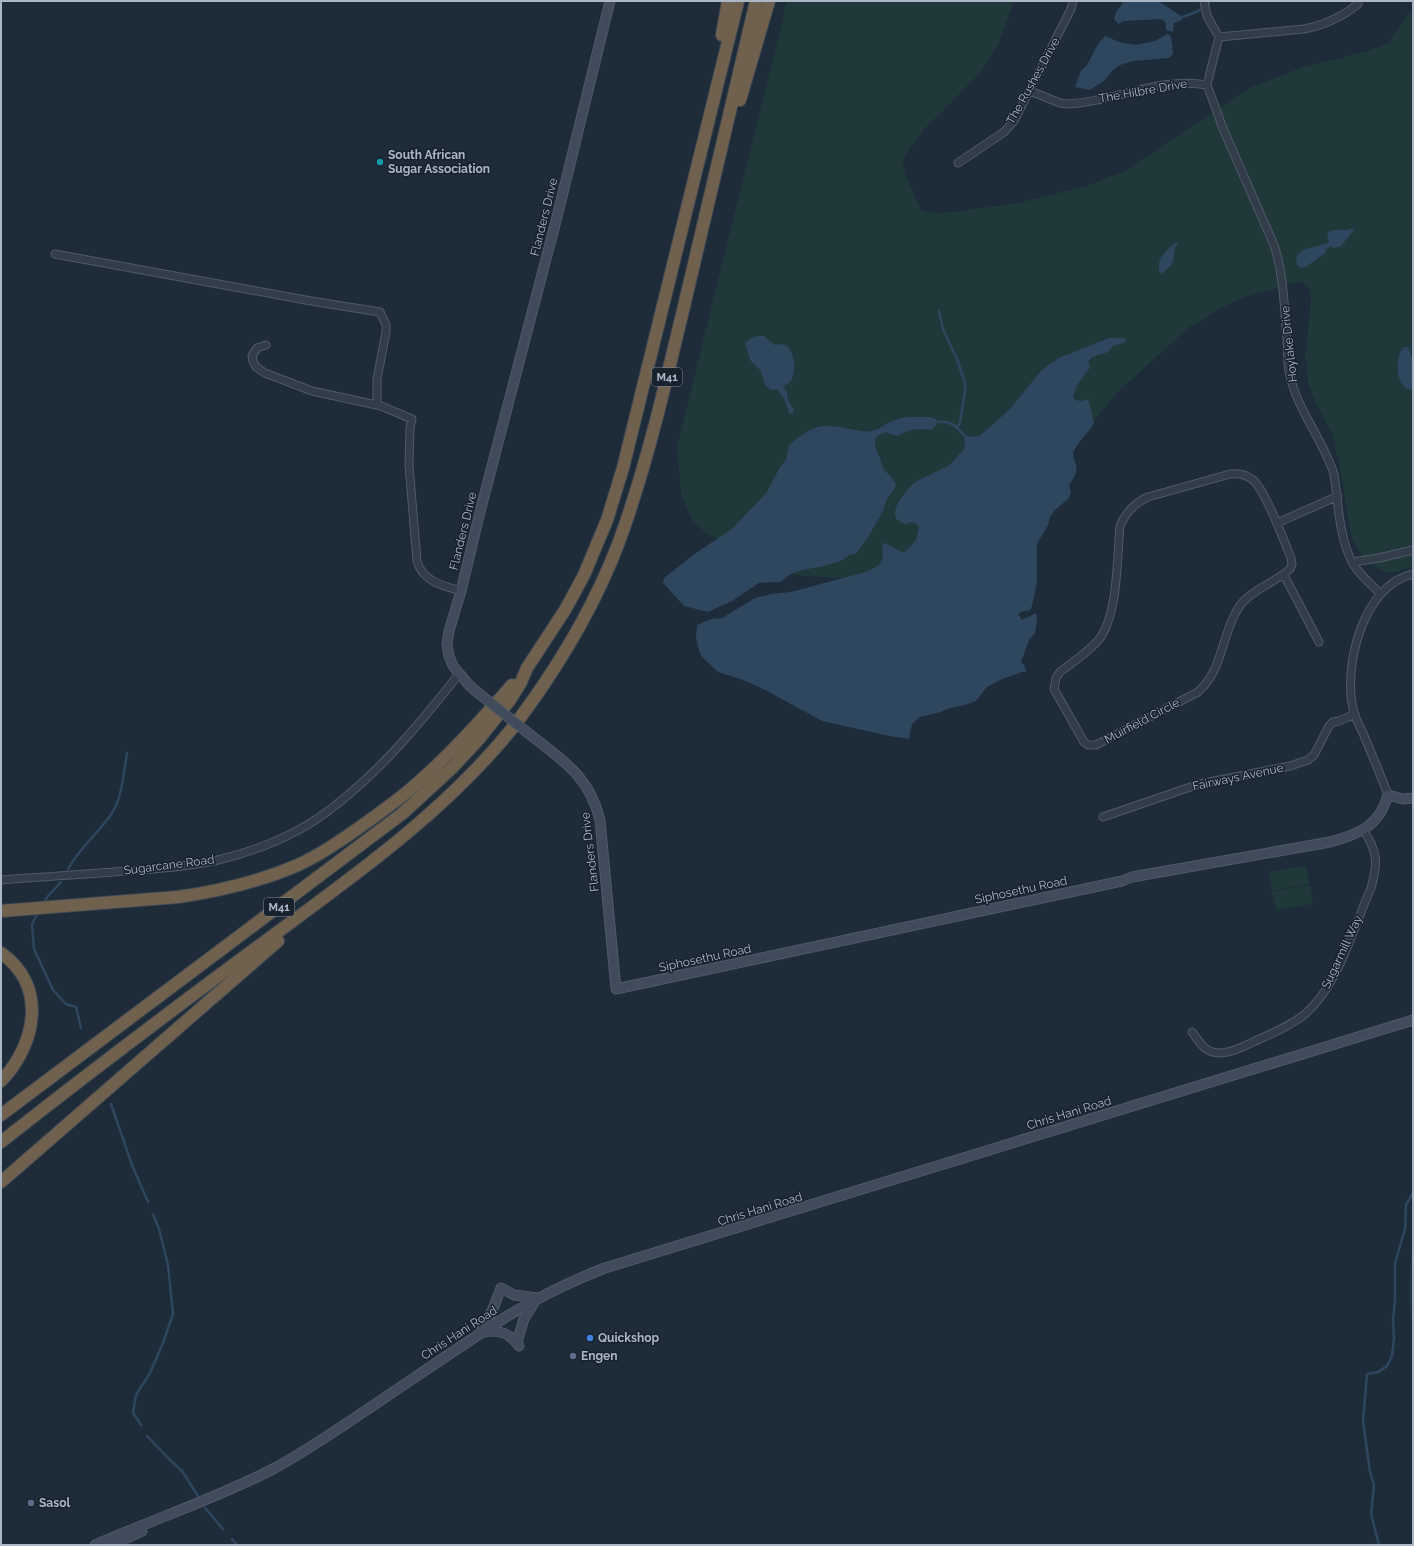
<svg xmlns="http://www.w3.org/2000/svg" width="1414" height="1546" viewBox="0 0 1414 1546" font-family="Raleway,sans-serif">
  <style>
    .green { fill: #203839 }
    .water { fill: #2f465f }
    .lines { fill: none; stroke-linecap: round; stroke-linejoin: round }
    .stream { stroke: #2f465f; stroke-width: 2.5 }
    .street-casing { stroke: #505a67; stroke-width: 9 }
    .secondary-casing { stroke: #505a67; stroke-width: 11 }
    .highway-casing { stroke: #3d4753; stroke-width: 14 }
    .street { stroke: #323d49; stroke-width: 7 }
    .secondary { stroke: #404c5c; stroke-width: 9 }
    .highway { stroke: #6f614e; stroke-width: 12 }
    .secondary-bridge-casing { stroke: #505a67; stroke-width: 11; stroke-linecap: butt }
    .secondary-bridge { stroke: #404c5c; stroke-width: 9 }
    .culture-dot { fill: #0f9aa8; stroke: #18222d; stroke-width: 1.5 }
    .shop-dot { fill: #3f7fe0; stroke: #18222d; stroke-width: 1.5 }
    .service-dot { fill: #5c6f8a; stroke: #18222d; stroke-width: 1.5 }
    .labels { text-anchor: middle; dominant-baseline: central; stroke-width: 3; stroke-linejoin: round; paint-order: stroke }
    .shield { fill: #18222d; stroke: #808a98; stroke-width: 1 }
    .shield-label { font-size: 11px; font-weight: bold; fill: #acb7c6 }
    .street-label { font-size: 12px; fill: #acb7c6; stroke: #18222d }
    .poi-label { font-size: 12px; font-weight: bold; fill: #acb7c6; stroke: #18222d; text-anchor: start }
  </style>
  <rect width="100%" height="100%" fill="#1e2b38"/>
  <path class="green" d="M 787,1 L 1014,1 L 999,43 L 981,72 L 940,114 L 926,127 L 905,155 L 903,163 L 905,174 L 921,210 L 927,212 L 937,213 L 953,212 L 1018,203 L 1090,185 L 1131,168 L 1168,142 L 1252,87 L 1303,67 L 1368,51 L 1387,44 L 1390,41 L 1408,15 L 1413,11 L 1413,567 L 1391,573 L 1383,572 L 1372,565 L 1360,552 L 1355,545 L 1351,535 L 1342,479 L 1332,433 L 1316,404 L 1308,383 L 1305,356 L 1311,301 L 1310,289 L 1300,281 L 1248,296 L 1227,305 L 1188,328 L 1117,393 L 1043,482 L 886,580 L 803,576 L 781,572 L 727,545 L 706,533 L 692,520 L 681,495 L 677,447 Z
    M 1306,865 L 1309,884 L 1272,891 L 1269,872 Z
    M 1310,885 L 1313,904 L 1276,910 L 1272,892 Z
    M 1413,1240 L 1413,1322 C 1406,1312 1411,1254 1413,1240 Z"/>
  <path class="water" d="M 1123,1 L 1158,1 L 1183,17 L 1182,20 L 1174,23 L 1173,32 L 1166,30 L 1166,23 L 1162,19 L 1124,21 L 1118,24 L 1114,19 L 1117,10 L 1122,5 Z
    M 1167,34 L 1171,36 L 1173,54 L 1169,58 L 1133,61 L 1120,65 L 1113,70 L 1104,81 L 1090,90 L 1075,87 L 1081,71 L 1087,65 L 1098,44 L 1105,36 L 1119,42 L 1136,45 L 1155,41 Z
    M 1353,228 L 1354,230 L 1341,246 L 1334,248 L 1330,246 L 1327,248 L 1325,253 L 1306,267 L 1301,268 L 1297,265 C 1292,245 1319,249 1329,242 L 1327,235 L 1328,232 C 1337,228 1344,232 1353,228 Z
    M 1177,242 L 1178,244 L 1175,247 C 1173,262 1174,265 1161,274 C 1153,263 1167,248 1177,242 Z
    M 757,336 L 764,336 L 775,345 C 777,345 779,344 782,344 C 795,345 797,372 791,381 C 789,384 786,385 783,386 L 787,392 L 788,401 L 794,409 L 793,413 L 790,414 L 789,413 L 785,400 L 777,389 L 772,390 C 762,386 764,380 761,371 L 750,360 L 745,343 L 750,339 Z
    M 1109,338 L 1124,338 L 1126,342 L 1113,346 L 1108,352 L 1092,357 L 1088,362 L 1090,366 L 1089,369 L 1076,387 L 1073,396 L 1075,400 L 1081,401 L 1088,399 L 1094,423 C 1090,431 1074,447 1073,453 C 1073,458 1075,461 1076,465 C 1078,473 1073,479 1069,485 L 1071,493 L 1069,498 L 1054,511 L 1050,517 L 1048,525 L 1037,544 L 1037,582 L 1032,606 L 1030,610 L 1021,612 L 1018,614 L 1022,620 L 1036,613 L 1037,620 L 1035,633 L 1029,640 L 1021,662 L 1025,666 L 1026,672 L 1022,672 L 1002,679 L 987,687 L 976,701 L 965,705 L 950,708 L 941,712 L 920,717 L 912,724 L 909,739 L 889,736 L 822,721 L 767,691 L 746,681 L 718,672 L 703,658 L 700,654 L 696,638 L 697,625 L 711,619 L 722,618 L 755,598 L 771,594 L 791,592 L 869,571 L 880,564 L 882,560 L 883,556 L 882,544 L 885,543 L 902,552 L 906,551 L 916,540 L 919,528 C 916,522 912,521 906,524 C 880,519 907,488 917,481 L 950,465 L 965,448 L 964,437 L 966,435 L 971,437 L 979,436 L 990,427 L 1011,408 L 1040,372 L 1048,365 L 1059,358 Z
    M 1404,347 L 1408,347 C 1414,358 1413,377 1413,390 L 1412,390 C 1394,389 1395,354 1404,347 Z
    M 908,417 L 931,417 L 937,420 L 937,425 L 931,430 C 915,428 911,429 897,436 L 886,432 L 877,436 C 872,446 878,452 881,461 C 882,464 882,467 884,470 C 889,475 893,477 896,485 L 894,489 L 887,499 L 882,513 L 868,537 L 856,554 L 849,555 C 836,568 808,566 791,574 C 787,576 784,579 781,582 L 759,583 L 732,601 L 708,612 L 684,606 L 663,583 L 664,578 L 693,555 L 732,529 L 767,492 L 780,467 L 786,460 L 789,445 C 805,431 817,423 839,427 C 851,428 861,433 873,431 C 880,429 886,423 893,421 C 897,419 903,418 908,417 Z"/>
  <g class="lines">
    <path class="stream" d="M 1183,17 L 1198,11 L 1209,3
      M 939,311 L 943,329 L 957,359 L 965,383 L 965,391 L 960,423 L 957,427
      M 937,422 C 951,420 956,426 965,436
      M 68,869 C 80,847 99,833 112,813 C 122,799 124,770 127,753
      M 44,904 L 47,897 L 61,882
      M 38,913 L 32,924 L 34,949 L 53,990 L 66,1004 L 76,1007 L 81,1028
      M 111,1104 L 132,1165 L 148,1202
      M 141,1425 L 133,1413 L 136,1395 L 150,1373 L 163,1343 L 173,1314 L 168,1265 L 159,1229 L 153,1214
      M 147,1436 L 171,1461 L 182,1471 L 198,1496
      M 205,1508 L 223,1529
      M 232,1539 L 237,1545
      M 1379,1545 L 1371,1514 L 1374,1485 L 1370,1472 L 1363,1421 L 1367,1374 L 1378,1372 L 1387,1366 L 1392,1356 L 1394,1338 L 1393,1320 L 1395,1299 L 1395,1263 L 1405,1229 L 1406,1205 L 1413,1193"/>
    <defs>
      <path id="street" d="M 1204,1 L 1207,16 L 1219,37
        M 1207,85 L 1224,131 L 1274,245 C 1284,275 1284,307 1287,339 C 1288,351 1287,364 1290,376 C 1298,411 1323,440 1334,474 C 1338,501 1339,537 1352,562 C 1359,574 1370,584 1381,594
        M 1207,85 L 1219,37 L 1304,29 C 1325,25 1342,17 1358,4
        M 1030,91 L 1060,103 L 1068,104 C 1113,102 1161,76 1207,85
        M 958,163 L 1004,132 L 1014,121 L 1071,9 L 1073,1
        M 55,254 L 311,301 L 380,312 L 386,325 L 386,332 L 377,379 L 377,405
        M 266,345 L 257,348 L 252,356 L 253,361 L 256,367 L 265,373 L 312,391 L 381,406 L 412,419 L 410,427 L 409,465 L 417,561 C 422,581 443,586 461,591
        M 1230,474 C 1239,473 1246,474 1253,480 C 1266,491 1284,541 1291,558 L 1292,564 L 1290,569 C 1276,582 1249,591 1239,607 C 1221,634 1224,669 1198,692 L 1096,745 L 1088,745 L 1084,742 L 1054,689 L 1056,678 L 1060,672 C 1073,662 1090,651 1100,638 C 1118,613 1117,557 1120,526 C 1126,512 1134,503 1148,497 Z
        M 1277,523 L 1338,496
        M 1352,562 L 1379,558 L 1413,550
        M 1284,575 L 1319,642
        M 1388,795 C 1381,776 1373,757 1365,738 C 1362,730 1357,722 1354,713 C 1342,669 1362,585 1413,574
        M 1103,817 L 1199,784 L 1290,766 L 1308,760 L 1314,755 L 1329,726 L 1333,722 L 1339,721 L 1355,714
        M 1,880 C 38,877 75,875 113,872 C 147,869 183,868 218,860 C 260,850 303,832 337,804 C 384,767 422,721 459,674
        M 1192,1032 C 1196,1037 1200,1044 1205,1048 C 1219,1059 1238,1049 1251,1043 C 1270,1034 1289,1027 1305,1014 C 1339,985 1353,928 1371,888 C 1378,864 1378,851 1363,830"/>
      <path id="secondary" d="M 477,692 L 469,685 L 453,666 L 449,656 L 447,644 L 449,631 L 461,591 L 480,512 L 558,213 L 610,1
        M 528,733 C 562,760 589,775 600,820 L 616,989 L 1122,881 L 1132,877 L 1330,842 C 1360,834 1379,826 1388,795 L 1403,799 L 1413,798
        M 481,1331 L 493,1309 L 501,1288 L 514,1295 L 538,1298
        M 484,1332 C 498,1329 511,1334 519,1346
        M 517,1342 L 524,1319 L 535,1301
        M 95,1545 C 154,1519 215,1499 273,1469 C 305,1452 335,1431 365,1411 C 413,1379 460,1346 509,1315 C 539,1297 571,1281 605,1268 L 1413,1020
        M 112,1545 L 142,1531"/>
      <path id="highway" d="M 722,35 L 728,1
        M 740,100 L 769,1
        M 1,911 L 178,897 C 220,891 259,882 298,865 C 322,854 345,838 367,822 C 382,811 398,800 413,787 C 449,756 480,721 512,685
        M 1,953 C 48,986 36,1045 1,1081
        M 1,1115 L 403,813 L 453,767 L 479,739 L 510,700 L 521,682 L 527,668 L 565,610 L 584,575 L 607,520 L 623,468 L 738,1
        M 1,1142 C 90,1072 180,1004 271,937 C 355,875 443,813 510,731 C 522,716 533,700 544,684 C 577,635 606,581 625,525 C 650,452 667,377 685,302 C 709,202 732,101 756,1
        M 1,1182 L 278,941"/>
    </defs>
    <use href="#street" class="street-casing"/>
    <use href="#secondary" class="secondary-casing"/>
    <use href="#highway" class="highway-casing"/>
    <use href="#street" class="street"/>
    <use href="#secondary" class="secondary"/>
    <use href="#highway" class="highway"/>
    <defs>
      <path id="secondary-bridge" d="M 477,692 L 528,733"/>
    </defs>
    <use href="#secondary-bridge" class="secondary-bridge-casing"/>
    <use href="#secondary-bridge" class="secondary-bridge"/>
  </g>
  <circle class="culture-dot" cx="380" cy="162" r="4"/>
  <circle class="shop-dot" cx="590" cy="1338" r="4"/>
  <g class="service-dot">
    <circle cx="573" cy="1356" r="4"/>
    <circle cx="31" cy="1503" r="4"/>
  </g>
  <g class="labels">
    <g class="shield">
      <rect x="652" y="368" width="30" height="18" rx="3"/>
      <rect x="264" y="898" width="30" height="18" rx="3"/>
    </g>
    <g class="shield-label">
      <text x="667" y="377">M41</text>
      <text x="279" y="907">M41</text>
    </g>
    <g class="street-label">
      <text transform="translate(1033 81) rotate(-61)">The Rushes Drive</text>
      <text transform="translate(1143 91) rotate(-10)">The Hilbre Drive</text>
      <text transform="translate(544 217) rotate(-76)">Flanders Drive</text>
      <text transform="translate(1289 344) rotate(-96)">Hoylake Drive</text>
      <text transform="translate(463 531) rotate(-76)">Flanders Drive</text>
      <text transform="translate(1142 721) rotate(-28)">Muirfield Circle</text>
      <text transform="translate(1238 777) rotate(-12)">Fairways Avenue</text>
      <text transform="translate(590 852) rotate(-97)">Flanders Drive</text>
      <text transform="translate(169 865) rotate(-7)">Sugarcane Road</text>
      <text transform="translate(1021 890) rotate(-12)">Siphosethu Road</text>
      <text transform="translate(1342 952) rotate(-65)">Sugarmill Way</text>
      <text transform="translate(705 958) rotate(-12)">Siphosethu Road</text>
      <text transform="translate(1069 1113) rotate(-17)">Chris Hani Road</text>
      <text transform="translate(760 1209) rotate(-17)">Chris Hani Road</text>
      <text transform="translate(459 1333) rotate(-33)">Chris Hani Road</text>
    </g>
    <g class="poi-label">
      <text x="388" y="155">South African<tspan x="388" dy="14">Sugar Association</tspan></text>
      <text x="598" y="1338">Quickshop</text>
      <text x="581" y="1356">Engen</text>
      <text x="39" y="1503">Sasol</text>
    </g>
  </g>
  <rect width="1414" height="1546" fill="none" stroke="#acb7c6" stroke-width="4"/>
</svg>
